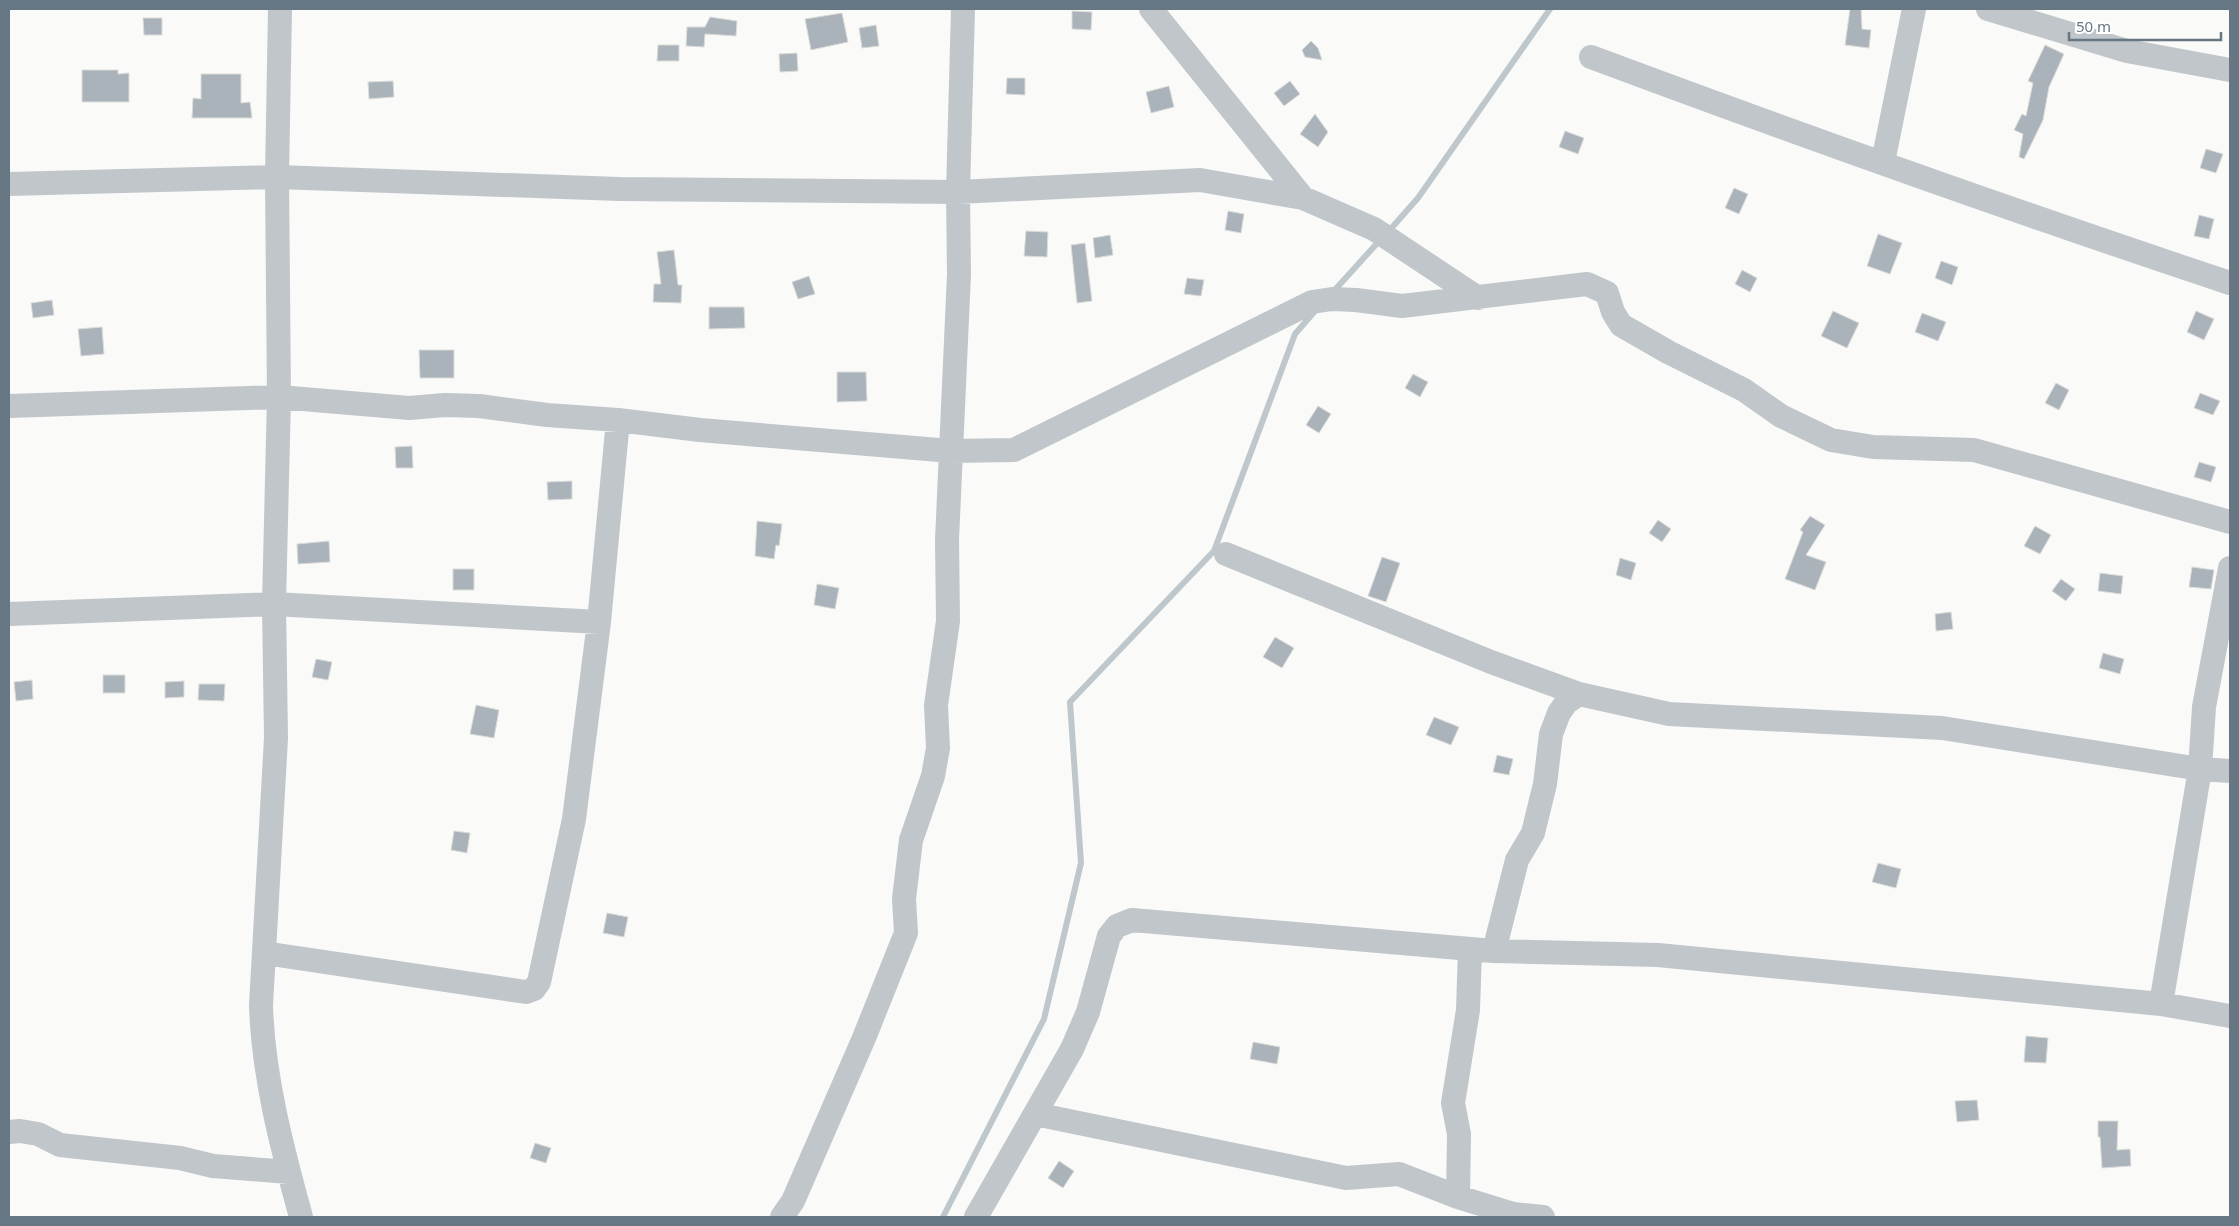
<svg xmlns="http://www.w3.org/2000/svg" width="2239" height="1226" viewBox="0 0 2239 1226" font-family="'Noto Sans',sans-serif">
  <style>
    .lines { fill: none; stroke-linecap: round; stroke-linejoin: round }
    .stream { stroke: #bdc7cc; stroke-width: 6 }
    .building { fill: #aab3b9; stroke: #dcdcda }
    .minor { stroke: #c1c6ca; stroke-width: 24 }
  </style>
  <rect width="100%" height="100%" fill="#fafaf8"/>
  <g class="lines">
    <path class="stream" d="M 1388,232 L 1418,198 L 1550,9
      M 1332,293 L 1381,239
      M 943,1217 L 1044,1019 L 1081,863 L 1070,702 L 1214,551 L 1295,334 L 1315,311"/>
  </g>
  <path class="building" d="M 1850,9 L 1861,9 L 1862,29 L 1871,30 L 1869,48 L 1845,45 Z
    M 1072,11 L 1092,12 L 1091,30 L 1072,29 Z
    M 842,13 L 848,42 L 811,50 L 805,19 Z
    M 710,17 L 737,21 L 736,36 L 705,34 L 704,47 L 686,46 L 687,27 L 705,27 Z
    M 143,18 L 162,18 L 162,35 L 144,35 Z
    M 876,25 L 879,46 L 862,48 L 859,28 Z
    M 1311,41 L 1318,48 L 1322,60 L 1305,57 L 1302,50 Z
    M 658,45 L 679,45 L 679,61 L 657,61 Z
    M 2045,45 L 2064,54 L 2049,87 L 2043,120 L 2024,159 L 2019,157 L 2023,134 L 2014,130 L 2022,114 L 2026,116 L 2033,83 L 2028,81 Z
    M 797,53 L 798,71 L 780,72 L 779,54 Z
    M 82,70 L 118,70 L 118,74 L 129,73 L 129,102 L 82,102 Z
    M 201,74 L 241,74 L 241,103 L 250,102 L 252,118 L 192,118 L 193,98 L 201,99 Z
    M 1007,78 L 1025,78 L 1025,95 L 1006,94 Z
    M 393,81 L 394,97 L 369,99 L 368,82 Z
    M 1290,81 L 1300,94 L 1284,106 L 1274,93 Z
    M 1169,86 L 1174,107 L 1151,113 L 1146,92 Z
    M 1315,114 L 1328,132 L 1318,147 L 1300,134 Z
    M 1565,131 L 1584,138 L 1578,154 L 1559,147 Z
    M 2206,149 L 2223,154 L 2216,173 L 2200,168 Z
    M 1734,188 L 1748,194 L 1739,214 L 1725,208 Z
    M 1228,211 L 1244,214 L 1241,233 L 1225,230 Z
    M 2199,215 L 2214,219 L 2209,239 L 2194,236 Z
    M 1026,231 L 1048,232 L 1047,257 L 1024,256 Z
    M 1878,234 L 1902,243 L 1890,274 L 1867,266 Z
    M 1110,235 L 1113,255 L 1095,258 L 1093,238 Z
    M 1085,243 L 1092,301 L 1077,303 L 1071,245 Z
    M 674,250 L 678,285 L 682,285 L 681,303 L 653,302 L 654,284 L 661,284 L 657,252 Z
    M 1941,261 L 1958,267 L 1952,285 L 1935,278 Z
    M 1742,270 L 1757,278 L 1750,292 L 1735,284 Z
    M 809,276 L 815,294 L 798,299 L 792,282 Z
    M 1187,278 L 1204,280 L 1201,296 L 1184,294 Z
    M 52,300 L 54,315 L 33,318 L 31,303 Z
    M 709,307 L 744,307 L 745,328 L 709,329 Z
    M 1833,311 L 1859,323 L 1847,348 L 1821,336 Z
    M 2196,311 L 2214,319 L 2204,340 L 2187,332 Z
    M 1922,313 L 1946,322 L 1938,341 L 1915,332 Z
    M 102,327 L 104,354 L 81,356 L 78,329 Z
    M 419,350 L 454,350 L 454,378 L 420,378 Z
    M 837,372 L 866,372 L 867,401 L 837,402 Z
    M 1413,374 L 1428,382 L 1420,397 L 1405,388 Z
    M 2056,383 L 2069,390 L 2059,410 L 2045,403 Z
    M 2200,393 L 2220,401 L 2213,415 L 2194,408 Z
    M 1318,406 L 1331,414 L 1319,433 L 1306,425 Z
    M 412,446 L 413,468 L 396,468 L 395,447 Z
    M 2199,462 L 2216,467 L 2211,482 L 2194,477 Z
    M 572,481 L 572,499 L 548,500 L 547,482 Z
    M 1810,516 L 1825,525 L 1806,555 L 1826,562 L 1815,590 L 1785,579 L 1803,532 L 1800,530 Z
    M 1658,520 L 1671,529 L 1662,542 L 1649,533 Z
    M 757,521 L 782,524 L 779,546 L 776,545 L 774,559 L 755,556 Z
    M 2035,526 L 2051,535 L 2040,554 L 2024,546 Z
    M 329,541 L 330,562 L 298,564 L 297,544 Z
    M 1382,557 L 1400,563 L 1386,602 L 1368,596 Z
    M 1620,558 L 1636,563 L 1631,580 L 1616,575 Z
    M 2192,567 L 2214,570 L 2211,589 L 2189,587 Z
    M 453,569 L 474,569 L 474,590 L 453,590 Z
    M 2100,573 L 2123,576 L 2121,594 L 2098,591 Z
    M 2061,579 L 2075,589 L 2066,601 L 2052,591 Z
    M 817,584 L 839,588 L 835,609 L 814,605 Z
    M 1951,612 L 1953,629 L 1936,631 L 1935,614 Z
    M 1275,637 L 1294,648 L 1282,668 L 1263,657 Z
    M 2103,653 L 2124,659 L 2120,674 L 2099,668 Z
    M 316,659 L 332,662 L 328,680 L 312,677 Z
    M 103,675 L 125,675 L 125,693 L 103,693 Z
    M 32,680 L 33,699 L 16,701 L 14,682 Z
    M 184,681 L 184,697 L 165,698 L 165,682 Z
    M 199,684 L 225,684 L 224,701 L 198,700 Z
    M 476,705 L 499,710 L 494,738 L 470,734 Z
    M 1434,717 L 1459,727 L 1451,745 L 1426,735 Z
    M 1497,755 L 1513,759 L 1509,775 L 1493,772 Z
    M 454,831 L 470,833 L 467,853 L 451,850 Z
    M 1878,863 L 1901,869 L 1896,888 L 1872,882 Z
    M 607,913 L 628,917 L 624,937 L 603,933 Z
    M 2026,1036 L 2048,1038 L 2046,1063 L 2024,1062 Z
    M 1253,1042 L 1280,1047 L 1277,1064 L 1250,1059 Z
    M 1977,1100 L 1979,1120 L 1957,1122 L 1955,1101 Z
    M 2098,1121 L 2118,1121 L 2117,1150 L 2130,1149 L 2131,1166 L 2102,1168 L 2100,1137 L 2098,1137 Z
    M 535,1143 L 551,1148 L 546,1163 L 530,1158 Z
    M 1059,1161 L 1074,1171 L 1063,1188 L 1048,1178 Z"/>
  <g class="lines">
    <path class="minor" d="M 280,9 L 277,177 L 279,397 L 274,604 L 276,738 L 261,1005 C 263,1076 282,1148 301,1217
      M 1151,9 L 1303,198
      M 1988,9 L 2127,51 L 2230,70
      M 1591,57 C 1803,136 2016,212 2230,283
      M 1883,162 L 1914,9
      M 9,184 L 277,177 L 619,189 L 958,192 L 1200,180 L 1303,198 L 1374,229 L 1478,298
      M 9,406 L 279,397 L 409,408 L 445,405 L 479,406 L 547,415 L 618,420 L 700,430 L 951,451 L 1014,450 L 1312,302 L 1332,299 L 1356,300 L 1402,306 L 1587,284 L 1607,293 L 1613,312 L 1621,325 L 1668,352 L 1744,390 L 1781,416 L 1831,440 L 1873,447 L 1974,450 L 2230,522
      M 1226,554 L 1491,662 L 1579,694 L 1669,714 L 1942,728 L 2200,769 L 2230,771
      M 9,614 L 274,604 L 599,622
      M 1494,951 L 1517,860 L 1533,833 L 1545,784 L 1551,734 L 1559,713 L 1566,703 L 1579,694
      M 264,953 L 526,992 L 534,989 L 539,982 L 574,819 L 599,622 L 618,420
      M 2161,1004 L 2200,769 L 2204,707 L 2230,568
      M 1035,1114 L 1346,1178 L 1399,1174 L 1458,1197 L 1513,1214 L 1543,1217
      M 9,1132 L 20,1131 L 38,1134 L 60,1145 L 180,1158 L 213,1166 L 289,1172
      M 1458,1197 L 1459,1134 L 1453,1103 L 1468,1010 L 1470,949
      M 782,1217 L 793,1201 L 864,1038 L 906,933 L 904,899 L 911,840 L 933,776 L 938,748 L 936,705 L 948,621 L 947,540 L 959,274 L 958,192 L 963,9
      M 976,1217 L 1072,1049 L 1088,1012 L 1109,936 L 1117,926 L 1132,920 L 1494,951 L 1658,955 L 2161,1004 L 2230,1016"/>
  </g>
  <rect width="2239" height="1226" fill="none" stroke="#667682" stroke-width="20"/>
  <path d="M2069 32v8h152v-8" fill="none" stroke="#667682" stroke-width="2.5"/>
  <text x="2076" y="32" font-size="15" fill="#667682" stroke="#ffffff" stroke-width="4" paint-order="stroke">50 m</text>
</svg>
